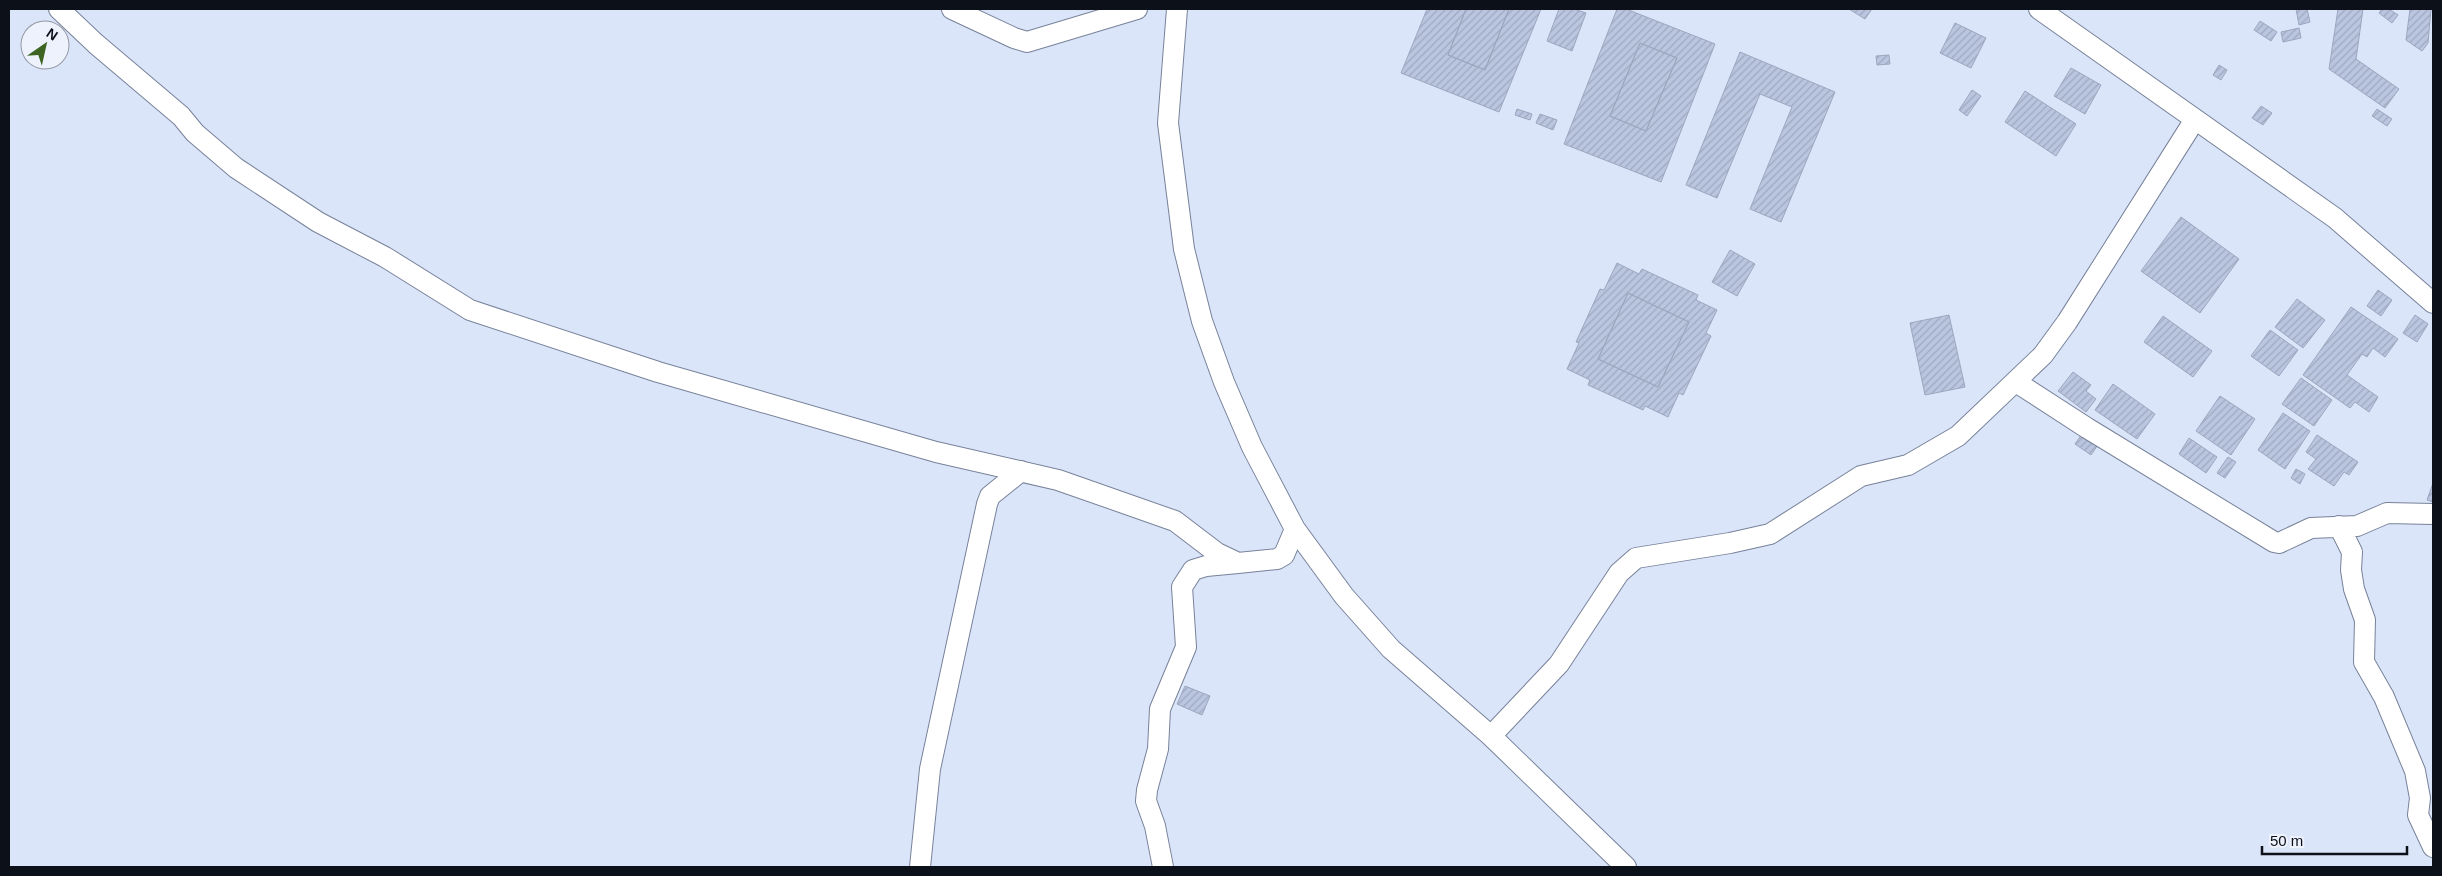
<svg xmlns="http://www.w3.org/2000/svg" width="2442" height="876" viewBox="0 0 2442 876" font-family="Arial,sans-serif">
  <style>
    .building { fill: url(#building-hatch); stroke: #9ba7bf; fill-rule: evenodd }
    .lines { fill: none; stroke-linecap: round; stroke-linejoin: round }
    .minor-casing { stroke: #778299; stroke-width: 22 }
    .minor { stroke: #fff; stroke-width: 20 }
  </style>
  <defs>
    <pattern id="building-hatch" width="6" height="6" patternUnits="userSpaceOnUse" patternTransform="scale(1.25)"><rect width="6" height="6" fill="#bac5df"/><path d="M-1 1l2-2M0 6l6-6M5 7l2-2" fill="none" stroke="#9fa8bf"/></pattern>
  </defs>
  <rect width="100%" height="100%" fill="#dbe5fa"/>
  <path class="building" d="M 1427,9 L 1466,9 L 1448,55 L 1485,70 L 1509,9 L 1541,9 L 1499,112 L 1401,73 Z
    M 1466,9 L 1509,9 L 1485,70 L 1448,55 Z
    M 1559,9 L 1574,9 L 1586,13 L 1572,51 L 1547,41 Z
    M 1617,9 L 1626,9 L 1715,44 L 1661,182 L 1564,144 ZM 1640,43 L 1677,58 L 1646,131 L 1610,116 Z
    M 1849,9 L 1872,9 L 1865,19 Z
    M 2296,9 L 2307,9 L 2310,22 L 2299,25 Z
    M 2338,9 L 2363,9 L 2356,59 L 2399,89 L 2385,108 L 2329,69 Z
    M 2382,9 L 2389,9 L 2398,15 L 2392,23 L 2379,13 Z
    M 2410,9 L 2431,9 L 2428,43 L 2422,51 L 2406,40 Z
    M 2260,21 L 2277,32 L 2271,41 L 2254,30 Z
    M 1955,23 L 1986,38 L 1971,68 L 1940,53 Z
    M 2299,28 L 2301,38 L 2283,42 L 2281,32 Z
    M 1640,43 L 1677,58 L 1646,131 L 1610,116 Z
    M 1740,52 L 1835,92 L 1781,222 L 1750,209 L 1792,107 L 1760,94 L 1717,198 L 1686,185 Z
    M 1889,55 L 1890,64 L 1877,65 L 1876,56 Z
    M 2219,65 L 2227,70 L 2221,80 L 2213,75 Z
    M 2071,68 L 2101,85 L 2085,114 L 2054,96 Z
    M 1972,90 L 1981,96 L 1967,116 L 1959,110 Z
    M 2025,91 L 2076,124 L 2056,156 L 2005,122 Z
    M 2261,106 L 2272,113 L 2263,125 L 2252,118 Z
    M 1517,109 L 1532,114 L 1530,120 L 1515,115 Z
    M 2377,109 L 2392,119 L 2387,126 L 2372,116 Z
    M 1540,114 L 1557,120 L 1553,130 L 1536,123 Z
    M 2181,217 L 2239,259 L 2200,313 L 2141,271 Z
    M 1730,250 L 1755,264 L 1737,296 L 1712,282 Z
    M 1617,263 L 1639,274 L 1642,269 L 1698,295 L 1696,300 L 1717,310 L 1706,333 L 1711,336 L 1683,395 L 1679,393 L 1668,417 L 1645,406 L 1643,410 L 1588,385 L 1590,380 L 1567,369 L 1579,343 L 1576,342 L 1600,289 L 1604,290 ZM 1628,293 L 1689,322 L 1658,387 L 1598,359 Z
    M 2378,290 L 2392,300 L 2381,316 L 2367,306 Z
    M 1628,293 L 1689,322 L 1658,387 L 1598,359 Z
    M 2297,299 L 2325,320 L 2303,348 L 2275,327 Z
    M 2351,307 L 2398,339 L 2385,357 L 2373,348 L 2367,357 L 2362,354 L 2347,375 L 2378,397 L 2369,412 L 2355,402 L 2350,408 L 2303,375 Z
    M 1949,315 L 1965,387 L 1925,395 L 1910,323 Z
    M 2415,315 L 2428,324 L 2417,342 L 2403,333 Z
    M 2163,316 L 2212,351 L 2193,377 L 2144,342 Z
    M 2270,330 L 2298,350 L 2279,376 L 2251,356 Z
    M 2073,372 L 2091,385 L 2086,391 L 2096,399 L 2086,412 L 2058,391 Z
    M 2301,378 L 2332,400 L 2314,426 L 2282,404 Z
    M 2113,384 L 2155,414 L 2137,439 L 2095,410 Z
    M 2220,396 L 2255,419 L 2231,455 L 2196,431 Z
    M 2283,413 L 2310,431 L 2285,469 L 2258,450 Z
    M 2084,431 L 2100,442 L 2091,455 L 2075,444 Z
    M 2317,435 L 2358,462 L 2349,475 L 2344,472 L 2334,486 L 2308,469 L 2316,459 L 2306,452 Z
    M 2189,438 L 2217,457 L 2206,473 L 2179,454 Z
    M 2228,457 L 2236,462 L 2225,478 L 2217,473 Z
    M 2296,469 L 2305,474 L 2300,484 L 2291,478 Z
    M 2433,483 L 2433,502 L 2427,500 Z
    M 1185,686 L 1210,696 L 1202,715 L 1177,704 Z"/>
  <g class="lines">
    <defs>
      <path id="minor" d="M 59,9 L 96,44 L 181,116 L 195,133 L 236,168 L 318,222 L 385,257 L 470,310 L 658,372 L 936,452 L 1058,480 L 1175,521 L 1217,553 L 1238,563 L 1277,559 L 1284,555 L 1295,529
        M 952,9 L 1014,38 L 1027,42 L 1137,9
        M 1177,9 L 1168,123 L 1184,249 L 1202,321 L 1224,382 L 1252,447 L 1295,529 L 1344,596 L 1391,649 L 1491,736 L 1626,867
        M 2039,9 L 2335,218 L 2433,303
        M 2016,382 L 2087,428 L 2274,542 L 2279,543 L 2311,528 L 2357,526 L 2387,513 L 2433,514
        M 2339,526 L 2352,552 L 2351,570 L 2354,589 L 2365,620 L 2364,662 L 2384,697 L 2415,771 L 2420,798 L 2418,815 L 2433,847
        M 1491,736 L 1559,664 L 1619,573 L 1636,558 L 1730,543 L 1770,534 L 1861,476 L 1908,465 L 1958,436 L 2043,355 L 2067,322 L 2194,121
        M 920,867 L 930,769 L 987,504 L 990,496 L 1021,471
        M 1163,867 L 1155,826 L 1146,801 L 1147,790 L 1158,749 L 1160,709 L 1186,647 L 1182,587 L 1193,570 L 1206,566 L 1238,563"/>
    </defs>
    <use href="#minor" class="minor-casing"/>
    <use href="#minor" class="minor"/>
  </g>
  <rect width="2442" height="876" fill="none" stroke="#0c1019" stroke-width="20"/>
  <g transform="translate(45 45) rotate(34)"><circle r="24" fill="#edf2fd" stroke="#9398a2"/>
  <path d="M0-4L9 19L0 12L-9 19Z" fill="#3d6521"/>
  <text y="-8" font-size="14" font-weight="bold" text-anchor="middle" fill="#0c1019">N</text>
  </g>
  <path d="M2262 846v8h145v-8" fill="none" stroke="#0c1019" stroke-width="2.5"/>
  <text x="2270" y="846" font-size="15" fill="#0c1019" stroke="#edf2fd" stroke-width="4" paint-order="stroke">50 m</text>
</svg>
